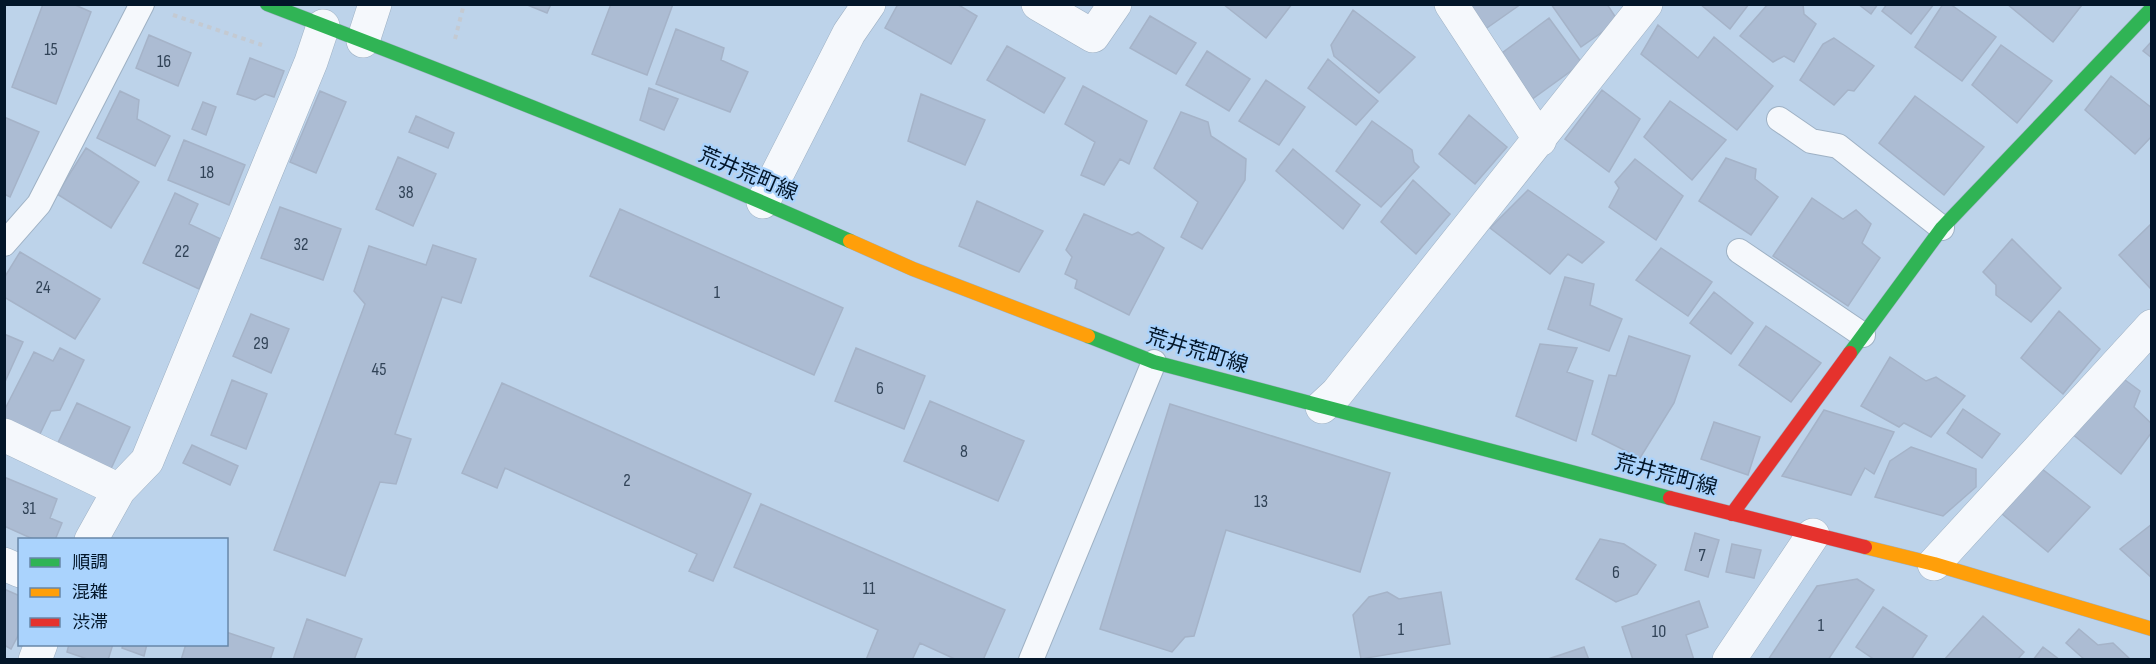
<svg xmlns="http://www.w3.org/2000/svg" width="2156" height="664" viewBox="0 0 2156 664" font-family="'Sofia Sans Condensed','Noto Sans JP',sans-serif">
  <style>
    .building { fill: #acbcd3; stroke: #a5b3c8; stroke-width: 1.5 }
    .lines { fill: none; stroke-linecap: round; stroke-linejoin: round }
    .lane-casing { stroke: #9eb1c4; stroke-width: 26 }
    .street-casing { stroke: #9eb1c4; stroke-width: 34 }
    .fast-casing { stroke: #9eb1c4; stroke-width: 15 }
    .slow-casing { stroke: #9eb1c4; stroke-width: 15 }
    .jam-casing { stroke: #9eb1c4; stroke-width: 15 }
    .path { stroke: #c4cad2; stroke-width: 4; stroke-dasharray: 4.5 4.5; stroke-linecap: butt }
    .lane { stroke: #f5f8fc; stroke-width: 24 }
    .street { stroke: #f5f8fc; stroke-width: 33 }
    .fast { stroke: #30b455; stroke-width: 14 }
    .slow { stroke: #ff9f0a; stroke-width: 14 }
    .jam { stroke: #e5322d; stroke-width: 14 }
    .labels { text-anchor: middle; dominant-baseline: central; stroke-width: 4.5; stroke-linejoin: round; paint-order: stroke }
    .number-label { font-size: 18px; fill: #314357 }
    .street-label { font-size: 21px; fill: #031629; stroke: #aad3fd }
  </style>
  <rect width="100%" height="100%" fill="#bdd3ea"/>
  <path class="building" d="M 43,4 L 73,4 L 91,12 L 56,104 L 12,87 Z
    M 525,4 L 551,4 L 547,13 Z
    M 611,4 L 673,4 L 647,75 L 592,54 Z
    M 898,4 L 957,4 L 977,16 L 951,64 L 885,28 Z
    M 1223,4 L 1292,4 L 1266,38 Z
    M 1467,4 L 1521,4 L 1484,30 Z
    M 1551,4 L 1607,4 L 1618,21 L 1581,47 Z
    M 1700,4 L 1749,4 L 1730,29 Z
    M 1768,4 L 1803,4 L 1804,14 L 1816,24 L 1794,62 L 1784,56 L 1773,62 L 1740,36 Z
    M 1858,4 L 1878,4 L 1871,14 Z
    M 1887,4 L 1934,4 L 1911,34 L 1882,11 Z
    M 1943,4 L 1950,4 L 1996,37 L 1962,81 L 1915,47 Z
    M 2007,4 L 2082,4 L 2082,5 L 2053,42 Z
    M 1353,10 L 1415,57 L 1379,93 L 1334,56 L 1331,45 Z
    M 1150,16 L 1196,43 L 1176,74 L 1130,48 Z
    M 1549,18 L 1582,63 L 1531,100 L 1498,56 Z
    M 1658,25 L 1698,58 L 1714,37 L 1773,86 L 1737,130 L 1641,54 Z
    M 676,29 L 724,48 L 721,60 L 748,72 L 730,112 L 656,84 Z
    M 149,35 L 191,53 L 178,86 L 136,68 Z
    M 1834,38 L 1874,66 L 1854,91 L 1848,90 L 1834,105 L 1800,80 L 1823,44 Z
    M 2152,41 L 2152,58 L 2143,51 Z
    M 2001,45 L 2052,81 L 2017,123 L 1972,85 Z
    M 1007,46 L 1065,78 L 1044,113 L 987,80 Z
    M 1207,51 L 1250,79 L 1229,111 L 1186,85 Z
    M 250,58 L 284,71 L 274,97 L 265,94 L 255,100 L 237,94 Z
    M 1328,59 L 1378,101 L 1356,125 L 1308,88 Z
    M 2111,76 L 2152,108 L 2152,136 L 2135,154 L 2085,110 Z
    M 1266,80 L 1305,107 L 1279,145 L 1239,121 Z
    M 1083,86 L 1147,121 L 1129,164 L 1120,159 L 1104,185 L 1081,175 L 1095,142 L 1065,124 Z
    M 649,88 L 678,99 L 664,130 L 640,120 Z
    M 1602,90 L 1640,119 L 1609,172 L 1565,139 Z
    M 120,91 L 139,100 L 137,119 L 170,136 L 155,166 L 97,138 Z
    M 320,91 L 346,102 L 316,173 L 290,162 Z
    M 921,94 L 985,120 L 965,165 L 908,141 Z
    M 1915,96 L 1984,147 L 1944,195 L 1879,143 Z
    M 1670,101 L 1726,140 L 1692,180 L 1644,137 Z
    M 203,102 L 216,107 L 206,135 L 192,129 Z
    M 1181,112 L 1208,122 L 1211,136 L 1246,159 L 1245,180 L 1202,249 L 1181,237 L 1198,202 L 1154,168 Z
    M 1469,115 L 1507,147 L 1475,184 L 1439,154 Z
    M 416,116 L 454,133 L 448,148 L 409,132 Z
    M 4,117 L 39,132 L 10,197 L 4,194 Z
    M 1372,121 L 1412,150 L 1414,162 L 1419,167 L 1381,207 L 1336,171 Z
    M 184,140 L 245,165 L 229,205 L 168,180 Z
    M 86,148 L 139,182 L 111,228 L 57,194 Z
    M 1293,149 L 1360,205 L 1343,229 L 1276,171 Z
    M 398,157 L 436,174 L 413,226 L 376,209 Z
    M 1726,158 L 1756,169 L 1755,179 L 1778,197 L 1751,235 L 1699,201 Z
    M 1635,159 L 1683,196 L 1656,240 L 1609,207 L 1619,188 L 1615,182 Z
    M 1413,180 L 1450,214 L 1416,254 L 1381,222 Z
    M 1528,190 L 1604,242 L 1582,263 L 1568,254 L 1550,274 L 1490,228 Z
    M 175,193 L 198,204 L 189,224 L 221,239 L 199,289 L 143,263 Z
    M 1812,198 L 1843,219 L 1856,210 L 1871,224 L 1862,243 L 1880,258 L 1848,306 L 1773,256 Z
    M 977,201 L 1043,231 L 1019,272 L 959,246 Z
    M 280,207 L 341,229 L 323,280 L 261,258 Z
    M 620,209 L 843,308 L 814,375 L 590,276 Z
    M 1084,214 L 1132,235 L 1138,232 L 1164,248 L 1129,315 L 1075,288 L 1077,280 L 1065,274 L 1072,257 L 1066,250 Z
    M 2152,223 L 2152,290 L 2119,255 Z
    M 2012,239 L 2061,288 L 2031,322 L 1996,295 L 1996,285 L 1983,272 Z
    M 433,245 L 476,259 L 461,303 L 442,297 L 395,434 L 411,439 L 396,484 L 380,482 L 345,576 L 274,550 L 365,304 L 354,291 L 369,246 L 426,265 Z
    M 1661,248 L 1712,282 L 1688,316 L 1636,280 Z
    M 20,252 L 100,299 L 75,339 L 4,297 L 4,278 Z
    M 1565,277 L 1594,284 L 1590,305 L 1622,319 L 1609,351 L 1548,329 Z
    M 1714,292 L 1753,323 L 1731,354 L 1690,323 Z
    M 2059,311 L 2100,349 L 2063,394 L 2021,358 Z
    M 251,314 L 289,329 L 271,373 L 233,356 Z
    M 1766,326 L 1821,363 L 1791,402 L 1739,365 Z
    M 4,334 L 23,342 L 4,384 Z
    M 1629,336 L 1690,356 L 1674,403 L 1640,458 L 1592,434 L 1609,375 L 1616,376 Z
    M 1540,344 L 1577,348 L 1567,372 L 1593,381 L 1576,441 L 1516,416 Z
    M 60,348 L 84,360 L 60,410 L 51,411 L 39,436 L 4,419 L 4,411 L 34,352 L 53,361 Z
    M 856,348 L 925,376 L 904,429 L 835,401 Z
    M 1890,357 L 1926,381 L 1936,377 L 1965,396 L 1931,437 L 1904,423 L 1899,427 L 1861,406 Z
    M 2121,377 L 2140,391 L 2134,407 L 2152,424 L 2152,432 L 2121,474 L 2071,433 Z
    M 232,380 L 267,394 L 246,449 L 211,435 Z
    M 502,383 L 751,494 L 713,581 L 689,571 L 697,554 L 505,468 L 497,488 L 462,473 Z
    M 930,401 L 1024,441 L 998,501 L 904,461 Z
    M 77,403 L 130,427 L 110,471 L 56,447 Z
    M 1170,404 L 1390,473 L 1360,572 L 1226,530 L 1194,636 L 1185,637 L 1172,652 L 1100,629 Z
    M 1963,409 L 2000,434 L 1982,458 L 1947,433 Z
    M 1824,410 L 1894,432 L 1874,474 L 1865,468 L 1851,495 L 1782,476 Z
    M 1714,422 L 1760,437 L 1748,475 L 1701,459 Z
    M 192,445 L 238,466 L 230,485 L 183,463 Z
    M 1911,447 L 1976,469 L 1976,487 L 1943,516 L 1875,497 L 1890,461 Z
    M 2041,468 L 2090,507 L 2048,552 L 2002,514 Z
    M 4,477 L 57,499 L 50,518 L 62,523 L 55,540 L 35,540 L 4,526 Z
    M 761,504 L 1005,610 L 983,660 L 957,660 L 920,643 L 912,660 L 866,660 L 878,630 L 734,567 Z
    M 2152,524 L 2152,578 L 2120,549 Z
    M 1695,533 L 1719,540 L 1708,577 L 1685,570 Z
    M 1600,539 L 1624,544 L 1656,565 L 1637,594 L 1616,602 L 1576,579 Z
    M 1732,544 L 1761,550 L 1754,578 L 1726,572 Z
    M 1857,579 L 1874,590 L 1828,660 L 1768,660 L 1817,586 Z
    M 4,589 L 20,596 L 20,632 L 11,649 L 4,645 Z
    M 1387,592 L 1399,599 L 1441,592 L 1450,644 L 1361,659 L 1353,615 L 1369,597 Z
    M 1699,601 L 1708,627 L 1686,635 L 1694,660 L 1633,660 L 1622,627 Z
    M 1883,607 L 1927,636 L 1911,660 L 1875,660 L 1856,647 Z
    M 1983,616 L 2024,652 L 2017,660 L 1944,660 Z
    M 307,619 L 362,639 L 354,660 L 293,660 Z
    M 2079,629 L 2098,645 L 2113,643 L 2131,660 L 2085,660 L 2066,643 Z
    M 226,632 L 274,648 L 270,660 L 181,660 L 186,644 L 226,644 Z
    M 69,644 L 113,644 L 108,660 L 90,660 L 67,652 Z
    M 123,644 L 147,644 L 144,656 L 122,648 Z
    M 1584,647 L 1589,660 L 1545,660 Z
    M 2043,647 L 2060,660 L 2033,660 Z"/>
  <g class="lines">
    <defs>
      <path id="lane" d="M 1779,119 L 1811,141 L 1838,146 L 1942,228
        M 4,244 L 39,204 L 142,4
        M 1739,251 L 1863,335
        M 1031,660 L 1154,362"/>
      <path id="street" d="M 1038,4 L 1093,36 L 1115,4
        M 1451,4 L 1540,140
        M 363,41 L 375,4
        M 763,202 L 849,33 L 869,4
        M 1322,407 L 1337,393 L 1646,4
        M 4,435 L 119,490
        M 91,540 L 119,490 L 147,461 L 311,62 L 323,26
        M 4,564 L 20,571
        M 1934,564 L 2152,326
        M 35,660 L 41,644
        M 1729,660 L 1813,535"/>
      <path id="fast" d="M 267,4 C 463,79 658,155 850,241
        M 1088,336 L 1154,362 L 1670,498
        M 1850,353 L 1942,228 L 2152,8"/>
      <path id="slow" d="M 850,241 L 913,269 L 1088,336
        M 1865,547 L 1934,564 L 2152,629"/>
      <path id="jam" d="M 1670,498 L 1865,547
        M 1732,514 L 1850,353"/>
    </defs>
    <use href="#lane" class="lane-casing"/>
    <use href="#street" class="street-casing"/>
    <use href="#fast" class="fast-casing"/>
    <use href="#slow" class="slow-casing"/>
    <use href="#jam" class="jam-casing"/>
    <path class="path" d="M 173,15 L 262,45
      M 455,39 L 464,4"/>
    <use href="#lane" class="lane"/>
    <use href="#street" class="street"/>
    <use href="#fast" class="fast"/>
    <use href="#slow" class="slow"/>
    <use href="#jam" class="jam"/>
  </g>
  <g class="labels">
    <g class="number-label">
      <text x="51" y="49">15</text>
      <text x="164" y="61">16</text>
      <text x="207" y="172">18</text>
      <text x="406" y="192">38</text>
      <text x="301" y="244">32</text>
      <text x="182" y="251">22</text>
      <text x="43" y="287">24</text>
      <text x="717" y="292">1</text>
      <text x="261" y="343">29</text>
      <text x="379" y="369">45</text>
      <text x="880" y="388">6</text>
      <text x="964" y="451">8</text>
      <text x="627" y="480">2</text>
      <text x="1261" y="501">13</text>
      <text x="29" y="508">31</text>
      <text x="1702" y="555">7</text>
      <text x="1616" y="572">6</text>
      <text x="869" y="588">11</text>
      <text x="1821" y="625">1</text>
      <text x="1401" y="629">1</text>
      <text x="1659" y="631">10</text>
    </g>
    <g class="street-label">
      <text transform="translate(748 174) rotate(23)">荒井荒町線</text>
      <text transform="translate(1197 351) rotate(17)">荒井荒町線</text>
      <text transform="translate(1666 475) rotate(15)">荒井荒町線</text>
    </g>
  </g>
  <rect width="2156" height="664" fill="none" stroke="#031629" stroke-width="12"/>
  <rect x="18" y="538" width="210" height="108" fill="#aad3fd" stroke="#6787a8" stroke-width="1.5"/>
  <rect x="30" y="558" width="30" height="9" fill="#30b455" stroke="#6787a8" stroke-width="1.5"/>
  <text x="72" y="568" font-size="18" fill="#031629">順調</text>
  <rect x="30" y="588" width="30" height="9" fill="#ff9f0a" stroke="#6787a8" stroke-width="1.5"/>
  <text x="72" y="598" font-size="18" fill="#031629">混雑</text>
  <rect x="30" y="618" width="30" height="9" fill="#e5322d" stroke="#6787a8" stroke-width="1.5"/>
  <text x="72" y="628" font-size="18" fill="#031629">渋滞</text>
</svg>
